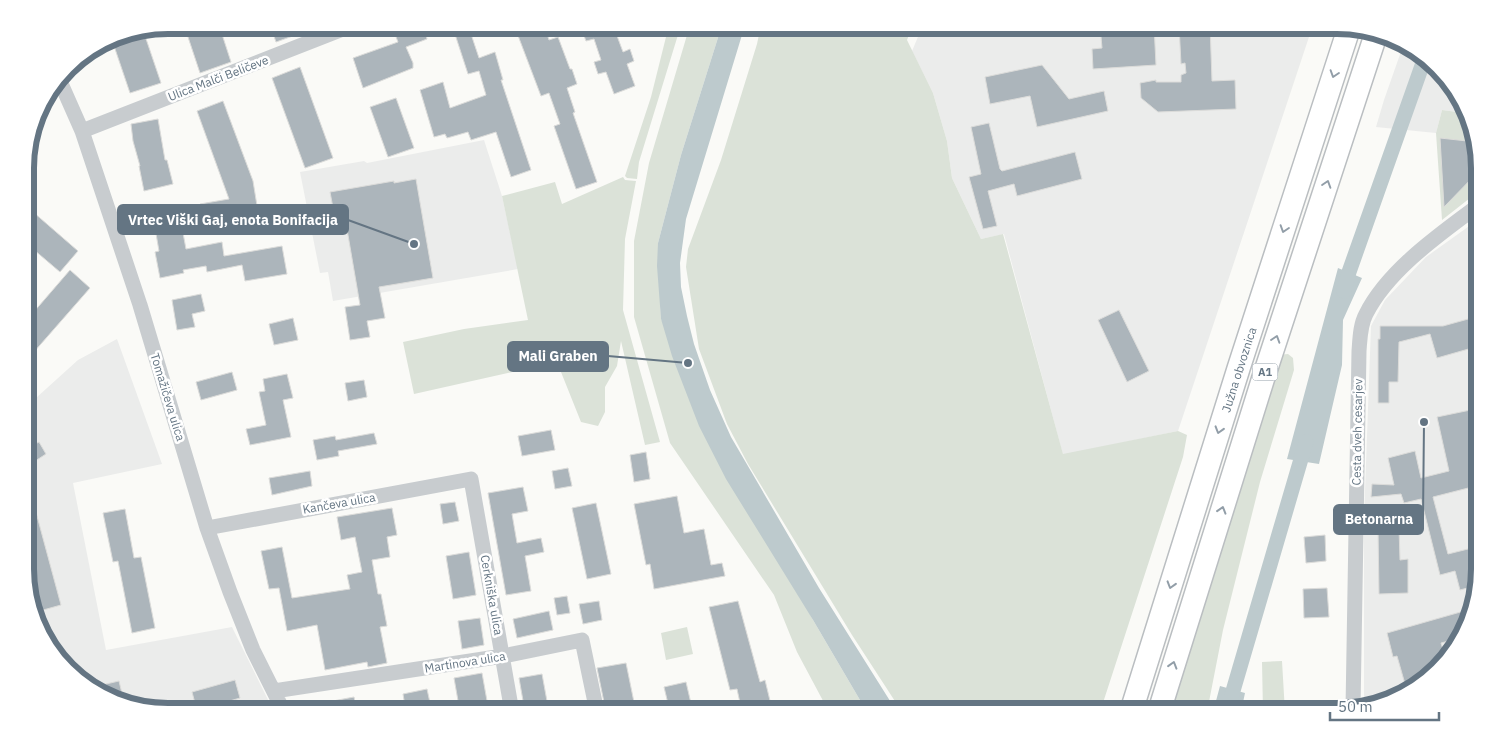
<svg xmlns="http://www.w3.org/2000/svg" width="1505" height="737" viewBox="0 0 1505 737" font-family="'IBM Plex Sans',sans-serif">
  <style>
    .built { fill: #ebeceb }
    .green { fill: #dbe2d8 }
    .water { fill: #bdcacd }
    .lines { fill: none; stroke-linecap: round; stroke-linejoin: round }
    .canal { stroke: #bdcacd; stroke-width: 15 }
    .building { fill: #acb5bb; stroke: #dcdcda }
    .highway-casing { stroke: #babec1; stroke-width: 25 }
    .minor { stroke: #c8cccf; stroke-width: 15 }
    .highway { stroke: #fff; stroke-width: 22 }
    .oneway { stroke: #929ea8 }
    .labels { text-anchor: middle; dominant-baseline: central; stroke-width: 5; stroke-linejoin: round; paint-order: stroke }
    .shield { fill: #fff; stroke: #929ea8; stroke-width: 1 }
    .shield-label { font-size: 11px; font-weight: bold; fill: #647583 }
    .street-label { font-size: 12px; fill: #647583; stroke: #fff }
    .rim { fill: none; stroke: #647583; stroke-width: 6 }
    .leader { fill: none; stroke: #647583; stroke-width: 2 }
    .callout-dot { fill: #647583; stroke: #fff; stroke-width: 2 }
    .callout { fill: #647583; stroke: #647583; stroke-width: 2 }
    .callout-label { font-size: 14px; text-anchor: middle; font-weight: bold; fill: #fff }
  </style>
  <rect width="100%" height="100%" fill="#fafaf7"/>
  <path class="built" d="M 923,25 L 1313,25 L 1178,431 L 1063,455 L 1004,234 L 981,239 L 952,178 L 947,141 L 933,93 L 912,51 Z
    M 1404,43 L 1456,88 L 1465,113 L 1442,110 L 1436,133 L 1376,127 L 1384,100 Z
    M 484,140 L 502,196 L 518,269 L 333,301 L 328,272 L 320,273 L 300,172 L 364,161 L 367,163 Z
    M 1479,219 L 1480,570 L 1465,632 L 1417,688 L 1364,706 L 1364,519 L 1371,326 L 1385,300 L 1426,257 Z
    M 117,339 L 162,464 L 73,483 L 106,650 L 232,627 L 274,712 L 168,712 L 105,697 L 54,656 L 26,588 L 26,407 L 78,360 Z"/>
  <path class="green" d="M 669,25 L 681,25 L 639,162 L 637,179 L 627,178 L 625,176 L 651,97 Z
    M 690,25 L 722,25 L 681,155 L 658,243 L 661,319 L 813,620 L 867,712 L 829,712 L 797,652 L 774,595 L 670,443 L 634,317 L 634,241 L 649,163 Z
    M 761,25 L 913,25 L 907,40 L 933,93 L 947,141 L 952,178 L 981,239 L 1003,234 L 1063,454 L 1178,431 L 1187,435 L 1183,457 L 1100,712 L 902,712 L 852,635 L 748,464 L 727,424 L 699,349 L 686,267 L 688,249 L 721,160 L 757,44 Z
    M 1442,110 L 1465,113 L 1479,149 L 1479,191 L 1442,220 L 1436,133 Z
    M 623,177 L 625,180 L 636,181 L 625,239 L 623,310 L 660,442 L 645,445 L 621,341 L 617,366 L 605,387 L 605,412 L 598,426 L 581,422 L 557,362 L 414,394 L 403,342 L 464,329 L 528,320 L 502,196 L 555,182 L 562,204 Z
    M 1288,354 L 1293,358 L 1294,370 L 1260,482 L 1223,630 L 1207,712 L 1168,712 L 1278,355 Z
    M 687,627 L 693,654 L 666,660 L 661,633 Z
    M 1282,661 L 1285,712 L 1263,712 L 1262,662 Z"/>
  <path class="water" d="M 722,25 L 745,25 L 686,219 L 680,263 L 681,287 L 687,316 L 694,344 L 710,390 L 731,437 L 819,588 L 897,712 L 867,712 L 813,620 L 726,479 L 699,426 L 672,356 L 661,319 L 657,266 L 658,243 L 681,155 Z
    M 1338,268 L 1362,278 L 1343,320 L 1342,365 L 1319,464 L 1287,459 Z
    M 1220,686 L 1245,693 L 1241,712 L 1213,712 Z"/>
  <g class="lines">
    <path class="canal" d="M 1344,291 L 1349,272 L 1424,60
      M 1228,708 L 1306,442"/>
  </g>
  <path class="building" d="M 184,25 L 219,25 L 231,62 L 200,73 Z
    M 270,25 L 318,25 L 318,27 L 276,42 Z
    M 402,25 L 423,25 L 427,39 L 406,47 L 413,63 L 413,68 L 363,88 L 353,58 L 398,42 L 393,29 Z
    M 452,25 L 468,25 L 479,58 L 495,52 L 503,80 L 501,80 L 531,170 L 511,177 L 496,132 L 471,140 L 468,132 L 447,138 L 445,134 L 434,137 L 420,90 L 443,82 L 450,108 L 486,95 L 479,71 L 468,74 Z
    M 514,25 L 544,25 L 549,40 L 558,37 L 570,69 L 572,69 L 577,84 L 567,88 L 575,112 L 573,113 L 597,182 L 576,189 L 554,126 L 560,124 L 549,93 L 541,96 Z
    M 589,25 L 613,25 L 623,52 L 630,49 L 634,61 L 627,64 L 635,86 L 614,94 L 606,72 L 598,74 L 594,62 L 601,60 L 594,39 L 586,41 L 581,28 Z
    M 1100,25 L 1154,25 L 1156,65 L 1093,69 L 1092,49 L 1102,48 Z
    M 1179,25 L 1210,25 L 1212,81 L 1235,80 L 1236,109 L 1158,112 L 1141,98 L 1140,83 L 1156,80 L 1156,82 L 1181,82 L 1181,75 L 1186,73 L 1185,63 L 1181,64 Z
    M 143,30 L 161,83 L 130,93 L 111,37 Z
    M 1042,65 L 1069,99 L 1104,91 L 1108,111 L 1037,127 L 1030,96 L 990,104 L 985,77 Z
    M 300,67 L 333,158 L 305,168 L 272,78 Z
    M 396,98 L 414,148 L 388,157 L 370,107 Z
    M 223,101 L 253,181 L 259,218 L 235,222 L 234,217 L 203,223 L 200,204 L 229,199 L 197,111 Z
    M 158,119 L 165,160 L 167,160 L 173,184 L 144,191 L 139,166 L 140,166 L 133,141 L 131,124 Z
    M 989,123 L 1000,169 L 1002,171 L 1075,152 L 1082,179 L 1017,196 L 1014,184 L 988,191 L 997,226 L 983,229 L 969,177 L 981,174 L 971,127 Z
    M 1440,138 L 1476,142 L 1479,149 L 1479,171 L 1444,207 Z
    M 416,179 L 433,278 L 379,287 L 385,318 L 367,321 L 370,337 L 350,340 L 345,307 L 360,305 L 343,206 L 333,208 L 330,192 L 394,181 L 394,183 Z
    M 25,205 L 78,251 L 60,272 L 26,243 Z
    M 180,217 L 186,249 L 222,242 L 224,256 L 282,246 L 287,274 L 245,281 L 242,265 L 207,272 L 206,266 L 183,270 L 184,273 L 160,278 L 155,252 L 159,251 L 154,222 Z
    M 70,270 L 90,288 L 26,361 L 26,321 Z
    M 201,294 L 205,311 L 192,314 L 195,327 L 177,330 L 172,300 Z
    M 1119,310 L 1149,371 L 1127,382 L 1098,320 Z
    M 1479,316 L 1479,346 L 1437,358 L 1430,334 L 1399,342 L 1398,382 L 1389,382 L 1389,403 L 1378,403 L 1378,339 L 1380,339 L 1380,326 L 1443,326 Z
    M 293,318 L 298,340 L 274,345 L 269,324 Z
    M 232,372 L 237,390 L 201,400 L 196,382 Z
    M 287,374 L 293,398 L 283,400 L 291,437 L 250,445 L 246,429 L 266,425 L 259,392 L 265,391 L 263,379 Z
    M 364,380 L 367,397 L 348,401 L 345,383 Z
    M 1480,408 L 1480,485 L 1433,497 L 1448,554 L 1480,546 L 1480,570 L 1477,582 L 1470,584 L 1471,587 L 1460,590 L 1455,571 L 1440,575 L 1421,499 L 1404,503 L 1401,494 L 1371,497 L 1372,484 L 1394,485 L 1388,458 L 1415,451 L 1421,478 L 1449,471 L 1437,417 Z
    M 551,430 L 555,450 L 522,456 L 518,436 Z
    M 374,433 L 377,444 L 338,451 L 339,456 L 317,460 L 313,440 L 335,436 L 336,440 Z
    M 39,442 L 46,454 L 26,467 L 26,449 Z
    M 646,452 L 650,479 L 634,482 L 630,455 Z
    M 568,468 L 572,486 L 555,489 L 552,471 Z
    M 310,471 L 312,486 L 272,495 L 269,478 Z
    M 523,487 L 528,511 L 512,514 L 517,543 L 541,538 L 544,552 L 525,556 L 531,591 L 506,595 L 488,493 Z
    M 26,490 L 30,490 L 61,605 L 36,612 L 26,588 Z
    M 677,496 L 684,533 L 704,529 L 711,565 L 722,563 L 725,576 L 654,589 L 650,564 L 646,565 L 634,504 Z
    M 455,502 L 459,521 L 443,524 L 440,504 Z
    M 596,503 L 611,574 L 587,579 L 572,508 Z
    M 392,508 L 397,535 L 387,537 L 390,557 L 372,560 L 378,594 L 381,594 L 387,626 L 380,627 L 387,663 L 368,667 L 367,662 L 325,670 L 317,625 L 287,631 L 279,588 L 269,589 L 261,551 L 282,547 L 292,598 L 350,589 L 347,575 L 362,572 L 355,537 L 341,540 L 337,517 Z
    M 125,509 L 134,558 L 141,557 L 155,628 L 132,633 L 118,561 L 113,562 L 103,513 Z
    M 1378,528 L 1399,528 L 1400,560 L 1408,559 L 1408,593 L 1379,594 Z
    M 1325,535 L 1326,561 L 1306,563 L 1304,537 Z
    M 469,552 L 476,595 L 453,599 L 446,556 Z
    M 1327,588 L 1329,617 L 1304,618 L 1303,589 Z
    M 567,596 L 570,613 L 557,615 L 554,598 Z
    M 599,601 L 602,620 L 583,624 L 579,604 Z
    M 738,601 L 760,682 L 765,680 L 772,709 L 769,710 L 769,712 L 742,712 L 737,689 L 730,690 L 709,607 Z
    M 1471,609 L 1465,632 L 1460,638 L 1441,643 L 1445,656 L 1417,688 L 1407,691 L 1397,656 L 1393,657 L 1387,633 Z
    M 549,611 L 553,630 L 517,638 L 513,619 Z
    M 480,618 L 484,645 L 462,649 L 458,621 Z
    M 626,663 L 636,712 L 606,712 L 597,668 Z
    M 482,673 L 489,712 L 460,712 L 454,678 Z
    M 542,674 L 549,712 L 525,712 L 519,678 Z
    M 235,680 L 240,698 L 219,704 L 219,701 L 196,707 L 192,692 Z
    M 119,681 L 124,702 L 105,697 L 93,687 Z
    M 686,682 L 693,712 L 670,712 L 664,687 Z
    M 427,689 L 432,712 L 406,712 L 403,694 Z
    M 354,697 L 357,712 L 307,712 L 306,706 Z"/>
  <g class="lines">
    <defs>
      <g id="highway">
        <path id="s1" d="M 1131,712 L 1239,367 L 1349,28"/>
        <path d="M 1159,712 L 1263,379 L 1376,34"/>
      </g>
    </defs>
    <use href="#highway" class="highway-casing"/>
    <path class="minor" d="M 59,79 L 82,131 L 140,305 L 207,528 L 230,592 L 253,650 L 284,712
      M 82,131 L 353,25
      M 207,528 L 471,479 L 512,712
      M 274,691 L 503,656 L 582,640 L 597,712
      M 1353,709 L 1359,351 C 1360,339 1360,325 1366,314 C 1388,270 1440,234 1479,205"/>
    <use href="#highway" class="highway"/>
  </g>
  <defs><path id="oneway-chevron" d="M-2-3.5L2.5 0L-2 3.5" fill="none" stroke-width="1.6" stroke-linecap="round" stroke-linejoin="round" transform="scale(1.25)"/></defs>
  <g class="oneway">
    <use href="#oneway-chevron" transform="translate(1334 74) rotate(108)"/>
    <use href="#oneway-chevron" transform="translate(1327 184) rotate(-72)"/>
    <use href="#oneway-chevron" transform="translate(1284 229) rotate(108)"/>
    <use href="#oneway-chevron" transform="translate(1276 339) rotate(-72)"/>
    <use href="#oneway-chevron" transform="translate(1219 430) rotate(107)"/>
    <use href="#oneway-chevron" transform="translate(1222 510) rotate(-73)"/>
    <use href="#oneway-chevron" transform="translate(1171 585) rotate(107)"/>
    <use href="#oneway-chevron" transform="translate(1173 665) rotate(-73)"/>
  </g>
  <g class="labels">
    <rect class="shield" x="1252.5" y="363.5" width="25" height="17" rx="4"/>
    <g class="shield-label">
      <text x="1265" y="372">A1</text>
    </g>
    <g class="street-label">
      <text transform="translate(218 78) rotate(-21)">Ulica Malči Beličeve</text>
      <text stroke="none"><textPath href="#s1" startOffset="359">Južna obvoznica</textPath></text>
      <text transform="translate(168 397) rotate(73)">Tomažičeva ulica</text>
      <text transform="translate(1357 432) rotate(-89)">Cesta dveh cesarjev</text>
      <text transform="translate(339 503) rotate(-10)">Kančeva ulica</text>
      <text transform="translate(492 595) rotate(80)">Cerkniška ulica</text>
      <text transform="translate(465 662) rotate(-9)">Martinova ulica</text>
    </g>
  </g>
  <path d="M0 0H1505V737H0ZM168 34H1337A134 134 0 0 1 1471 168V569A134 134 0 0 1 1337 703H168A134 134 0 0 1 34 569V168A134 134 0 0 1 168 34Z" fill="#fff" fill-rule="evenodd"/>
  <path class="rim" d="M168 34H1337A134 134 0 0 1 1471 168V569A134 134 0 0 1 1337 703H168A134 134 0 0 1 34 569V168A134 134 0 0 1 168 34Z"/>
  <path class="leader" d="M414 244L348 220M688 363L608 356M1424 422L1423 519"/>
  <g class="callout-dot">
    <circle cx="414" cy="244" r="5"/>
    <circle cx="688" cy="363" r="5"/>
    <circle cx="1424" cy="422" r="5"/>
  </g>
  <g class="callout">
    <rect x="118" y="205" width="230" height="29" rx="5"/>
    <rect x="508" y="342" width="100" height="29" rx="5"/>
    <rect x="1334" y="505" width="89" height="29" rx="5"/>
  </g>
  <g class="callout-label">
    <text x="233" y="225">Vrtec Viški Gaj, enota Bonifacija</text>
    <text x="558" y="361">Mali Graben</text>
    <text x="1379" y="524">Betonarna</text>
  </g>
  <path d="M1330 712v8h109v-8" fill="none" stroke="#647583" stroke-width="2.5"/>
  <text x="1338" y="712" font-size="15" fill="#647583" stroke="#ffffff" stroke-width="4" paint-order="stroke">50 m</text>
</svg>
